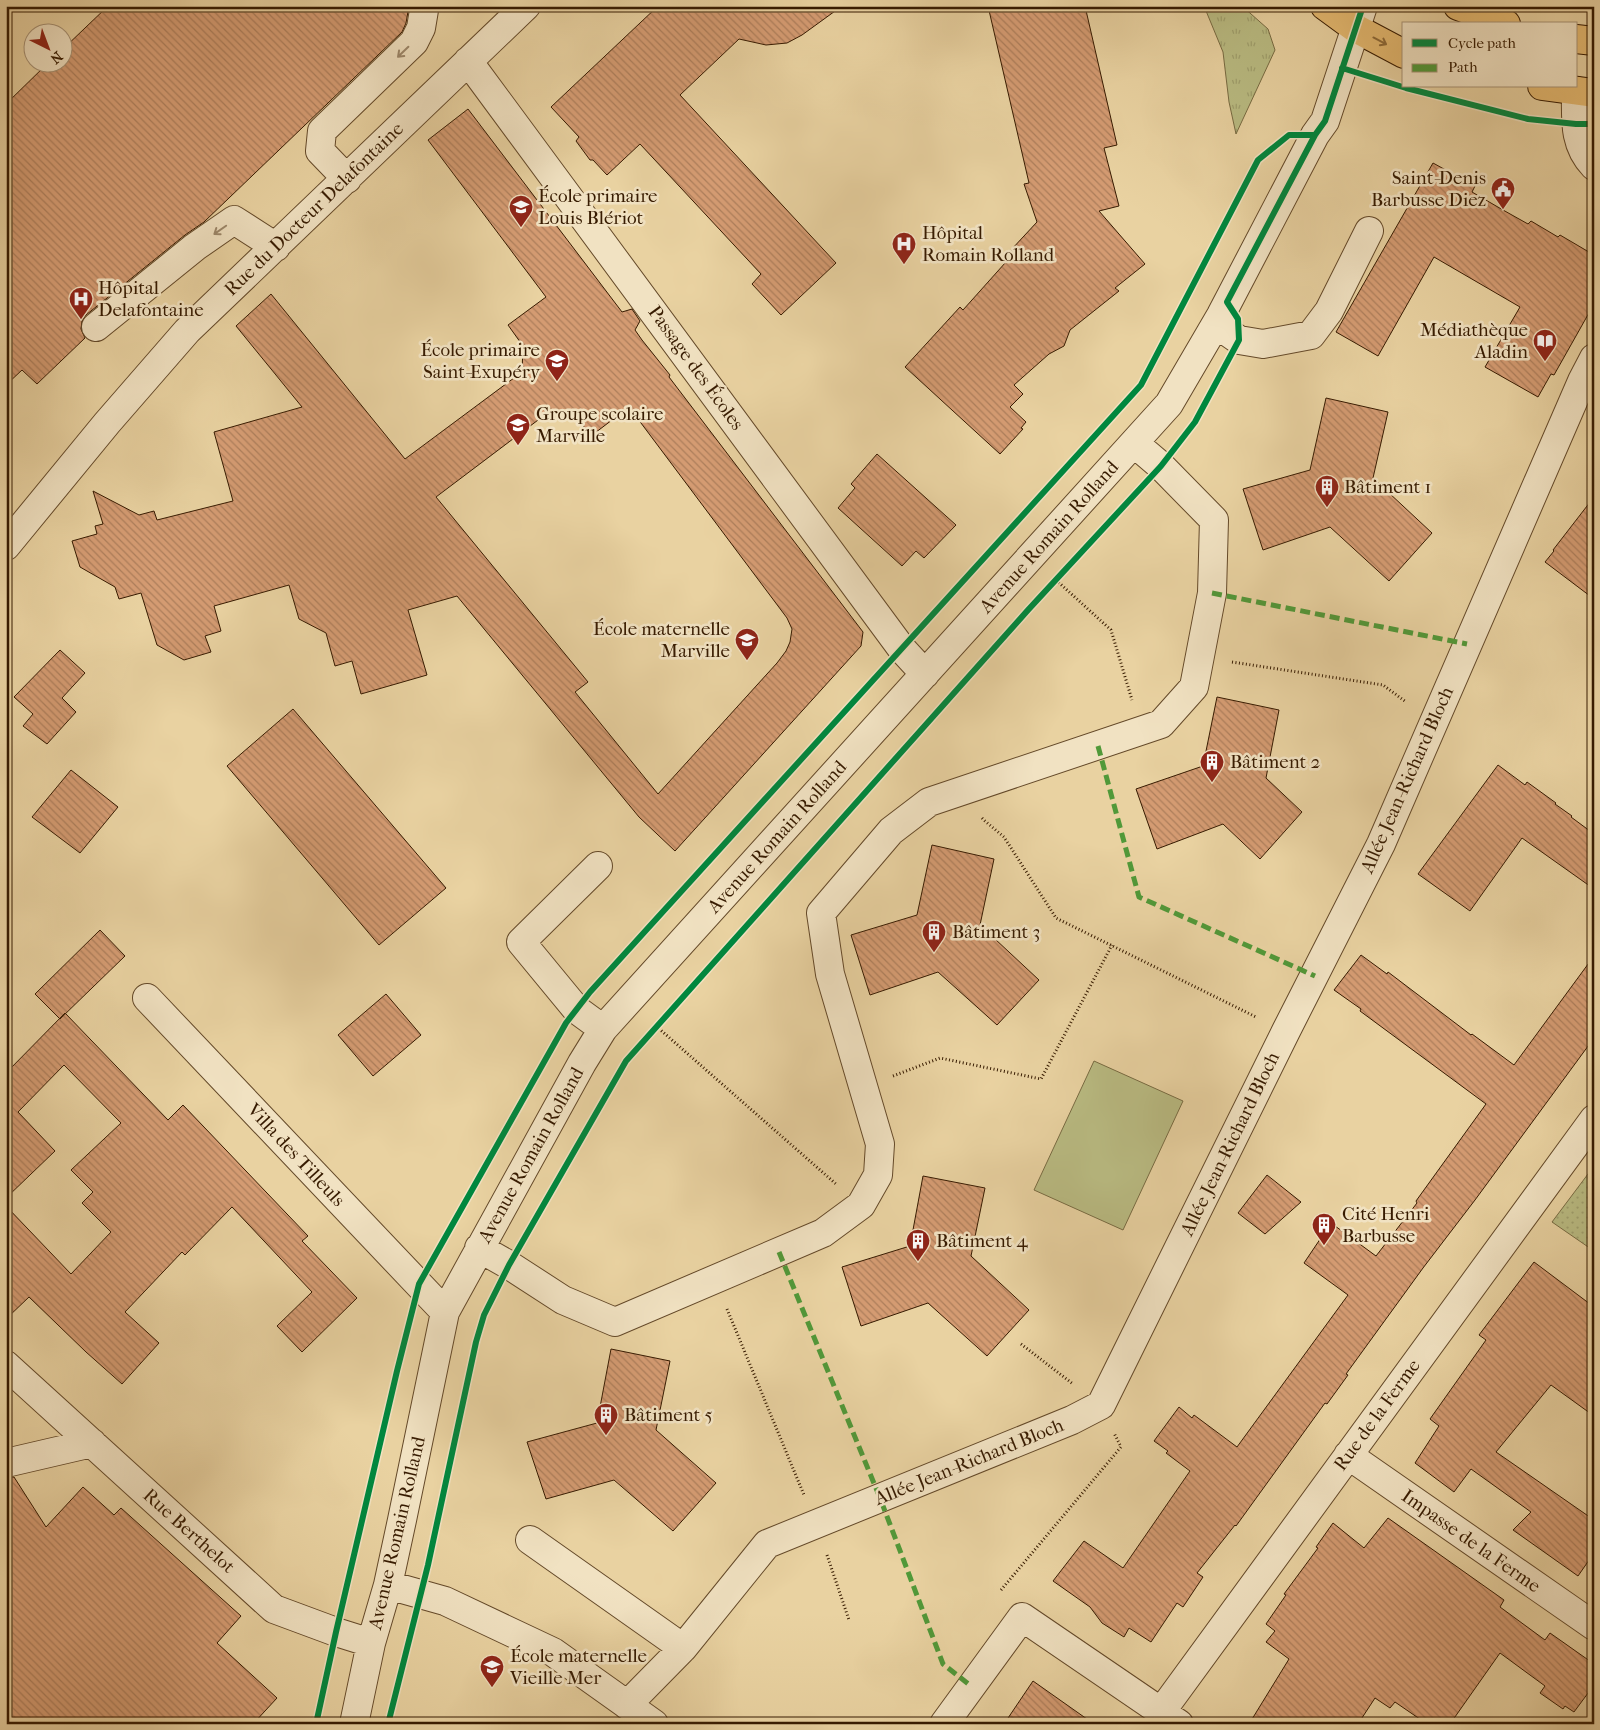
<svg xmlns="http://www.w3.org/2000/svg" width="1600" height="1730" viewBox="0 0 1600 1730" font-family="'IM FELL French Canon',serif">
  <style>
    .grass { fill: url(#grass-tufts); stroke: #786b42 }
    .park { fill: url(#park-dots); stroke: #786b42 }
    .garden { fill: #b9bb82; stroke: #786b42 }
    .building { fill: url(#building-back-hatch); stroke: #371b01; fill-rule: evenodd }
    .lines { fill: none; stroke-linecap: round; stroke-linejoin: round }
    .minor-casing { stroke: #644929; stroke-width: 30 }
    .major-casing { stroke: #371b01; stroke-width: 30 }
    .path { stroke: #371b01; stroke-width: 3; stroke-dasharray: 1 2.5; stroke-linecap: butt }
    .minor { stroke: #f1e2c2; stroke-width: 28 }
    .major { stroke: #e4b970; stroke-width: 28 }
    .quiet { stroke: #519939; stroke-width: 5; stroke-dasharray: 10 5; stroke-linecap: butt }
    .cycleway-casing { stroke: #f1e2c2; stroke-width: 9 }
    .cycleway { stroke: #00873e; stroke-width: 6 }
    .oneway { stroke: #8e6a38 }
    .oneway2 { stroke: #9d886b }
    .labels { text-anchor: middle; dominant-baseline: central; stroke-width: 5; stroke-linejoin: round; paint-order: stroke }
    .poi-label { font-size: 19px; fill: #371b01; stroke: #f1e2c2; text-anchor: start }
    .street-label { font-size: 19px; fill: #371b01; stroke: #f1e2c2 }
  </style>
  <defs>
    <pattern id="grass-tufts" width="24" height="20" patternUnits="userSpaceOnUse" patternTransform="scale(1.25)"><rect width="24" height="20" fill="#b9bb82"/><path d="M3 7l-1-3M5 7V3M7 7l1-3M15 17l-1-3M17 17v-4M19 17l1-3" fill="none" stroke="#a0a06e"/></pattern>
    <pattern id="park-dots" width="8" height="8" patternUnits="userSpaceOnUse" patternTransform="scale(1.25)"><rect width="8" height="8" fill="#b9bb82"/><path d="M2 2h.1M6 6h.1" fill="none" stroke="#a0a06e" stroke-width="1.8" stroke-linecap="round"/></pattern>
    <pattern id="building-back-hatch" width="6" height="6" patternUnits="userSpaceOnUse" patternTransform="scale(1.25)"><rect width="6" height="6" fill="#d49b72"/><path d="M-1 5l2 2M0 0l6 6M5-1l2 2" fill="none" stroke="#ad7e5b"/></pattern>
  </defs>
  <rect width="100%" height="100%" fill="#e9d2a1"/>
  <filter id="stains"><feTurbulence type="fractalNoise" baseFrequency=".004" numOctaves="4"/><feColorMatrix values="0 0 0 0 .2 0 0 0 0 .09 0 0 0 0 .02 0 0 0 .5 -.17"/></filter>
  <radialGradient id="worn" r=".72"><stop offset=".6" stop-color="#630" stop-opacity="0"/><stop offset="1" stop-color="#630" stop-opacity=".3"/></radialGradient>
  <path class="grass" d="M 1204,6 L 1242,6 L 1268,29 L 1275,50 L 1236,134 L 1229,102 L 1223,52 Z"/>
  <path class="park" d="M 1594,1166 L 1594,1251 L 1552,1222 Z"/>
  <path class="garden" d="M 1094,1061 L 1183,1101 L 1123,1230 L 1034,1190 Z"/>
  <path class="building" d="M 108,6 L 409,6 L 406,23 L 402,32 L 204,222 L 185,235 L 86,315 L 82,321 L 81,329 L 85,338 L 37,384 L 22,370 L 6,385 L 6,104 L 49,62 L 62,62 L 62,50 Z
    M 658,6 L 842,6 L 802,35 L 787,43 L 766,45 L 739,39 L 680,95 L 836,263 L 781,315 L 752,284 L 761,274 L 640,144 L 607,175 L 593,160 L 590,160 L 576,141 L 579,137 L 551,107 Z
    M 988,6 L 1085,6 L 1117,145 L 1104,148 L 1119,206 L 1099,211 L 1145,264 L 1115,288 L 1119,291 L 1070,330 L 1064,346 L 1049,354 L 1014,385 L 1023,394 L 1010,407 L 1026,422 L 1021,428 L 1023,429 L 1000,454 L 905,367 L 960,307 L 963,310 L 1014,253 L 1011,250 L 1037,222 L 1024,184 L 1029,183 Z
    M 468,109 L 622,312 L 632,309 L 640,321 L 635,330 L 642,340 L 670,375 L 669,377 L 863,632 L 861,646 L 675,851 L 639,817 L 457,596 L 408,610 L 427,675 L 361,694 L 352,661 L 335,666 L 326,633 L 299,619 L 289,585 L 214,606 L 221,631 L 205,636 L 211,652 L 184,660 L 157,645 L 141,593 L 119,599 L 115,587 L 80,567 L 72,541 L 97,534 L 95,526 L 103,524 L 93,491 L 139,515 L 154,511 L 157,520 L 233,501 L 214,432 L 302,407 L 236,326 L 271,294 L 405,459 L 522,372 L 523,346 L 508,325 L 546,297 L 428,140 ZM 629,407 L 787,618 L 792,629 L 790,642 L 786,651 L 777,663 L 658,794 L 575,692 L 588,682 L 436,497 L 550,411 L 574,414 L 591,436 Z
    M 1433,163 L 1475,186 L 1472,192 L 1503,210 L 1528,224 L 1531,221 L 1558,237 L 1560,235 L 1594,255 L 1594,304 L 1554,375 L 1551,374 L 1538,397 L 1485,367 L 1520,307 L 1434,257 L 1378,356 L 1336,332 Z
    M 1326,398 L 1388,412 L 1373,478 L 1432,533 L 1389,581 L 1330,527 L 1263,550 L 1243,489 L 1310,470 Z
    M 877,454 L 956,525 L 924,558 L 916,551 L 902,566 L 838,508 L 855,488 L 851,484 Z
    M 1594,497 L 1594,599 L 1545,562 L 1554,551 L 1553,550 Z
    M 60,650 L 85,673 L 62,698 L 76,712 L 47,744 L 23,726 L 33,714 L 14,697 Z
    M 1217,697 L 1279,710 L 1266,778 L 1302,812 L 1260,859 L 1223,824 L 1157,849 L 1136,789 L 1203,766 Z
    M 293,709 L 446,888 L 379,945 L 227,766 Z
    M 1498,765 L 1525,785 L 1527,782 L 1556,803 L 1555,804 L 1572,816 L 1571,817 L 1594,834 L 1594,889 L 1522,838 L 1470,911 L 1418,874 Z
    M 71,770 L 118,807 L 80,853 L 32,817 Z
    M 932,845 L 994,859 L 980,925 L 1039,980 L 997,1025 L 938,972 L 870,995 L 851,935 L 917,915 Z
    M 100,930 L 125,956 L 60,1019 L 35,994 Z
    M 1361,955 L 1387,974 L 1388,972 L 1471,1035 L 1472,1034 L 1514,1065 L 1594,956 L 1594,1038 L 1475,1200 L 1423,1268 L 1346,1374 L 1348,1375 L 1327,1404 L 1325,1403 L 1236,1526 L 1235,1525 L 1197,1573 L 1203,1577 L 1183,1607 L 1177,1603 L 1151,1642 L 1129,1628 L 1124,1637 L 1102,1623 L 1090,1607 L 1053,1581 L 1084,1541 L 1123,1568 L 1190,1471 L 1166,1453 L 1168,1451 L 1154,1441 L 1179,1407 L 1192,1418 L 1194,1415 L 1237,1447 L 1348,1295 L 1304,1263 L 1331,1223 L 1376,1256 L 1417,1203 L 1416,1201 L 1486,1104 L 1360,1011 L 1361,1009 L 1334,990 Z
    M 386,994 L 421,1035 L 373,1076 L 338,1035 Z
    M 65,1013 L 168,1120 L 183,1105 L 308,1236 L 302,1241 L 357,1298 L 302,1352 L 277,1326 L 312,1292 L 232,1207 L 185,1255 L 182,1252 L 125,1312 L 159,1343 L 122,1384 L 86,1352 L 29,1297 L 6,1319 L 6,1206 L 71,1274 L 111,1232 L 82,1203 L 93,1192 L 71,1170 L 121,1123 L 64,1065 L 18,1112 L 55,1151 L 6,1198 L 6,1073 Z
    M 1267,1175 L 1301,1202 L 1265,1234 L 1238,1213 Z
    M 923,1176 L 985,1188 L 971,1256 L 1029,1310 L 987,1356 L 928,1303 L 861,1326 L 842,1267 L 910,1246 Z
    M 1534,1262 L 1594,1307 L 1594,1416 L 1551,1385 L 1496,1452 L 1594,1520 L 1594,1553 L 1578,1576 L 1513,1530 L 1531,1512 L 1471,1469 L 1454,1492 L 1415,1463 L 1439,1426 L 1430,1419 L 1486,1340 L 1479,1335 Z
    M 611,1349 L 670,1361 L 656,1430 L 716,1483 L 673,1531 L 614,1480 L 546,1499 L 527,1442 L 597,1423 Z
    M 14,1477 L 46,1527 L 83,1487 L 114,1515 L 121,1508 L 241,1616 L 217,1643 L 277,1698 L 253,1724 L 6,1724 L 6,1478 Z
    M 1388,1518 L 1504,1600 L 1500,1607 L 1545,1640 L 1550,1633 L 1594,1664 L 1594,1685 L 1574,1712 L 1565,1706 L 1563,1709 L 1540,1693 L 1545,1686 L 1500,1653 L 1450,1724 L 1427,1724 L 1395,1702 L 1390,1708 L 1375,1698 L 1358,1724 L 1249,1724 L 1289,1659 L 1266,1642 L 1275,1631 L 1266,1624 L 1286,1595 L 1284,1594 L 1318,1548 L 1316,1547 L 1333,1523 L 1364,1548 Z
    M 1033,1681 L 1094,1724 L 1004,1724 Z"/>
  <g class="lines">
    <defs>
      <path id="minor" d="M 468,61 L 902,649 L 925,674
        M 1576,91 C 1576,119 1573,144 1594,166
        M 347,179 L 320,151 L 322,131 L 414,42 L 421,28 L 424,10
        M 1216,324 L 1239,340 L 1263,344 L 1311,335 L 1329,311 L 1369,231
        M 96,327 L 195,247 L 234,220 L 276,247
        M 6,546 L 107,423 L 187,331 L 526,6
        M 598,866 L 521,942 L 577,1010 L 603,1029
        M 147,998 L 445,1312
        M 479,1248 L 509,1265 L 563,1300 L 615,1322 L 823,1233 L 861,1205 L 878,1175 L 880,1144 L 830,974 L 821,913 L 891,831 L 929,802 L 1161,724 L 1194,687 L 1212,593 L 1214,520 L 1161,466 L 1134,443
        M 6,1365 L 274,1609 L 336,1632 L 371,1643
        M 1348,1455 L 1594,1626
        M 6,1463 L 92,1443
        M 530,1540 L 683,1648
        M 388,1585 L 445,1601 L 553,1652 L 654,1724
        M 627,1705 L 683,1648 L 767,1544 L 1072,1420 L 1101,1405 L 1286,1031 L 1381,844 L 1582,381 L 1594,358
        M 1161,1712 L 1594,1119
        M 354,1724 L 371,1643 L 388,1585 L 402,1520 L 445,1312 L 582,1063 L 603,1029 L 1169,404 L 1221,315 L 1315,135 L 1325,121 L 1363,6
        M 944,1724 L 1022,1617 L 1179,1724"/>
      <path id="major" d="M 1325,6 L 1355,28 L 1404,54
        M 1458,6 L 1506,24
        M 1576,39 L 1594,41
        M 1542,86 L 1594,93"/>
    </defs>
    <use href="#minor" class="minor-casing"/>
    <use href="#major" class="major-casing"/>
    <path class="path" d="M 1056,580 L 1111,630 L 1132,700
      M 1232,662 L 1383,685 L 1406,702
      M 982,818 L 985,821 L 1004,837 L 1056,918 L 1256,1017
      M 656,1026 L 836,1184
      M 893,1076 L 940,1058 L 1041,1079 L 1112,945
      M 727,1309 L 804,1495
      M 1021,1344 L 1073,1384
      M 827,1555 L 849,1620
      M 1001,1590 L 1121,1447 L 1114,1433"/>
    <use href="#minor" class="minor"/>
    <use href="#major" class="major"/>
    <path class="quiet" d="M 1212,593 L 1467,644
      M 1098,746 L 1139,897 L 1315,976
      M 779,1252 L 880,1498 L 943,1664 L 971,1686"/>
    <defs>
      <path id="cycleway" d="M 1342,68 L 1406,88 L 1528,119 L 1576,124 L 1594,124
        M 316,1724 L 336,1632 L 397,1371 L 419,1284 L 566,1023 L 590,992 L 1141,385 L 1258,160 L 1289,135 L 1315,135
        M 388,1724 L 428,1565 L 476,1342 L 484,1315 L 509,1265 L 626,1061 L 1028,610 L 1161,466 L 1195,422 L 1239,340 L 1238,319 L 1227,302 L 1315,135 L 1325,121 L 1363,6"/>
    </defs>
    <use href="#cycleway" class="cycleway-casing"/>
    <use href="#cycleway" class="cycleway"/>
  </g>
  <defs><path id="oneway-shaft" d="M-6 0H5M1.5-3L5.5 0L1.5 3" fill="none" stroke-width="1.6" stroke-linecap="round" stroke-linejoin="round" transform="scale(1.25)"/></defs>
  <use class="oneway" href="#oneway-shaft" transform="translate(1380 41) rotate(28)"/>
  <g class="oneway2">
    <use href="#oneway-shaft" transform="translate(403 52) rotate(136)"/>
    <use href="#oneway-shaft" transform="translate(220 230) rotate(145)"/>
  </g>
  <defs>
    <symbol id="civic-pin" viewBox="-11 -11 22 30"><path d="M0 17L-7.5 6A9.5 9.5 0 1 1 7.5 6Z" fill="#8f2418" stroke="#f1e2c2"/><path d="M-.6-6.5H3V-4.5H.6V-3L4-1V1h2V6H-6V1h2V-1L-.6-3ZM-1.2 2.5V6h2.4V2.5Z" fill="#fff"/></symbol>
    <symbol id="school-pin" viewBox="-11 -11 22 30"><path d="M0 17L-7.5 6A9.5 9.5 0 1 1 7.5 6Z" fill="#8f2418" stroke="#f1e2c2"/><path d="M0-5L7-2L0 1L-7-2ZM-4 1L0 2.5L4 1V4Q0 6-4 4Z" fill="#fff"/></symbol>
    <symbol id="hospital-pin" viewBox="-11 -11 22 30"><path d="M0 17L-7.5 6A9.5 9.5 0 1 1 7.5 6Z" fill="#8f2418" stroke="#f1e2c2"/><path d="M-5-5h3v3.5h4V-5h3V5h-3V1.5h-4V5h-3Z" fill="#fff"/></symbol>
    <symbol id="library-pin" viewBox="-11 -11 22 30"><path d="M0 17L-7.5 6A9.5 9.5 0 1 1 7.5 6Z" fill="#8f2418" stroke="#f1e2c2"/><path d="M-6-4Q-3-5.5-.7-3.5V5Q-3 3-6 4ZM6-4Q3-5.5 .7-3.5V5Q3 3 6 4Z" fill="#fff"/></symbol>
    <symbol id="building-pin" viewBox="-11 -11 22 30"><path d="M0 17L-7.5 6A9.5 9.5 0 1 1 7.5 6Z" fill="#8f2418" stroke="#f1e2c2"/><path d="M-4-6H4V6H1V3H-1V6H-4ZM-2.5-4.3h1.7v1.8h-1.7ZM.8-4.3h1.7v1.8H.8ZM-2.5-1h1.7V.8h-1.7ZM.8-1h1.7V.8H.8Z" fill="#fff"/></symbol>
  </defs>
  <g fill-rule="evenodd">
    <use href="#civic-pin" x="1489" y="175" width="28" height="38"/>
    <use href="#school-pin" x="507" y="193" width="28" height="38"/>
    <use href="#hospital-pin" x="890" y="230" width="28" height="38"/>
    <use href="#hospital-pin" x="67" y="285" width="28" height="38"/>
    <use href="#library-pin" x="1531" y="327" width="28" height="38"/>
    <use href="#school-pin" x="543" y="347" width="28" height="38"/>
    <use href="#school-pin" x="504" y="411" width="28" height="38"/>
    <use href="#building-pin" x="1313" y="473" width="28" height="38"/>
    <use href="#school-pin" x="733" y="626" width="28" height="38"/>
    <use href="#building-pin" x="1198" y="748" width="28" height="38"/>
    <use href="#building-pin" x="920" y="918" width="28" height="38"/>
    <use href="#building-pin" x="1310" y="1211" width="28" height="38"/>
    <use href="#building-pin" x="904" y="1227" width="28" height="38"/>
    <use href="#building-pin" x="592" y="1401" width="28" height="38"/>
    <use href="#school-pin" x="478" y="1653" width="28" height="38"/>
  </g>
  <g class="labels">
    <g class="poi-label">
      <text x="1486" y="178" text-anchor="end">Saint-Denis<tspan x="1486" dy="22">Barbusse Diez</tspan></text>
      <text x="538" y="196">École primaire<tspan x="538" dy="22">Louis Blériot</tspan></text>
      <text x="922" y="233">Hôpital<tspan x="922" dy="22">Romain Rolland</tspan></text>
      <text x="98" y="288">Hôpital<tspan x="98" dy="22">Delafontaine</tspan></text>
      <text x="1528" y="330" text-anchor="end">Médiathèque<tspan x="1528" dy="22">Aladin</tspan></text>
      <text x="540" y="350" text-anchor="end">École primaire<tspan x="540" dy="22">Saint-Exupéry</tspan></text>
      <text x="536" y="414">Groupe scolaire<tspan x="536" dy="22">Marville</tspan></text>
      <text x="1344" y="487">Bâtiment 1</text>
      <text x="730" y="629" text-anchor="end">École maternelle<tspan x="730" dy="22">Marville</tspan></text>
      <text x="1230" y="762">Bâtiment 2</text>
      <text x="952" y="932">Bâtiment 3</text>
      <text x="1342" y="1214">Cité Henri<tspan x="1342" dy="22">Barbusse</tspan></text>
      <text x="936" y="1241">Bâtiment 4</text>
      <text x="624" y="1415">Bâtiment 5</text>
      <text x="510" y="1656">École maternelle<tspan x="510" dy="22">Vieille Mer</tspan></text>
    </g>
    <g class="street-label">
      <text transform="translate(314 209) rotate(-44)">Rue du Docteur Delafontaine</text>
      <text transform="translate(696 368) rotate(54)">Passage des Écoles</text>
      <text transform="translate(1049 537) rotate(-48)">Avenue Romain Rolland</text>
      <text transform="translate(1407 780) rotate(-66)">Allée Jean-Richard Bloch</text>
      <text transform="translate(777 837) rotate(-48)">Avenue Romain Rolland</text>
      <text transform="translate(1230 1144) rotate(-64)">Allée Jean-Richard Bloch</text>
      <text transform="translate(296 1155) rotate(47)">Villa des Tilleuls</text>
      <text transform="translate(531 1155) rotate(-61)">Avenue Romain Rolland</text>
      <text transform="translate(1377 1415) rotate(-54)">Rue de la Ferme</text>
      <text transform="translate(969 1462) rotate(-22)">Allée Jean-Richard Bloch</text>
      <text transform="translate(189 1531) rotate(42)">Rue Berthelot</text>
      <text transform="translate(397 1533) rotate(-77)">Avenue Romain Rolland</text>
      <text transform="translate(1471 1541) rotate(35)">Impasse de la Ferme</text>
    </g>
  </g>
  <rect width="1600" height="1730" fill="none" stroke="#e9d2a1" stroke-width="25"/>
  <rect x="8" y="8" width="1585" height="1715" fill="none" stroke="#371b01" stroke-width="2.5"/>
  <rect x="12" y="12" width="1575" height="1705" fill="none" stroke="#371b01"/>
  <rect x="1402" y="22" width="175" height="65" fill="#f1e2c2" stroke="#a79275"/>
  <rect x="1412" y="39" width="25" height="8" fill="#00873e" stroke="#a79275"/>
  <text x="1448" y="48" font-size="15" fill="#371b01">Cycle path</text>
  <rect x="1412" y="64" width="25" height="8" fill="#519939" stroke="#a79275"/>
  <text x="1448" y="72" font-size="15" fill="#371b01">Path</text>
  <g transform="translate(48 48) rotate(138)"><circle r="24" fill="#f1e2c2" stroke="#a79275"/>
  <path d="M0-4L9 19L0 12L-9 19Z" fill="#8f2418"/>
  <text y="-8" font-size="14" font-weight="bold" text-anchor="middle" fill="#371b01">N</text>
  </g>
  <rect width="100%" height="100%" filter="url(#stains)"/>
  <rect width="100%" height="100%" fill="url(#worn)"/>
</svg>
